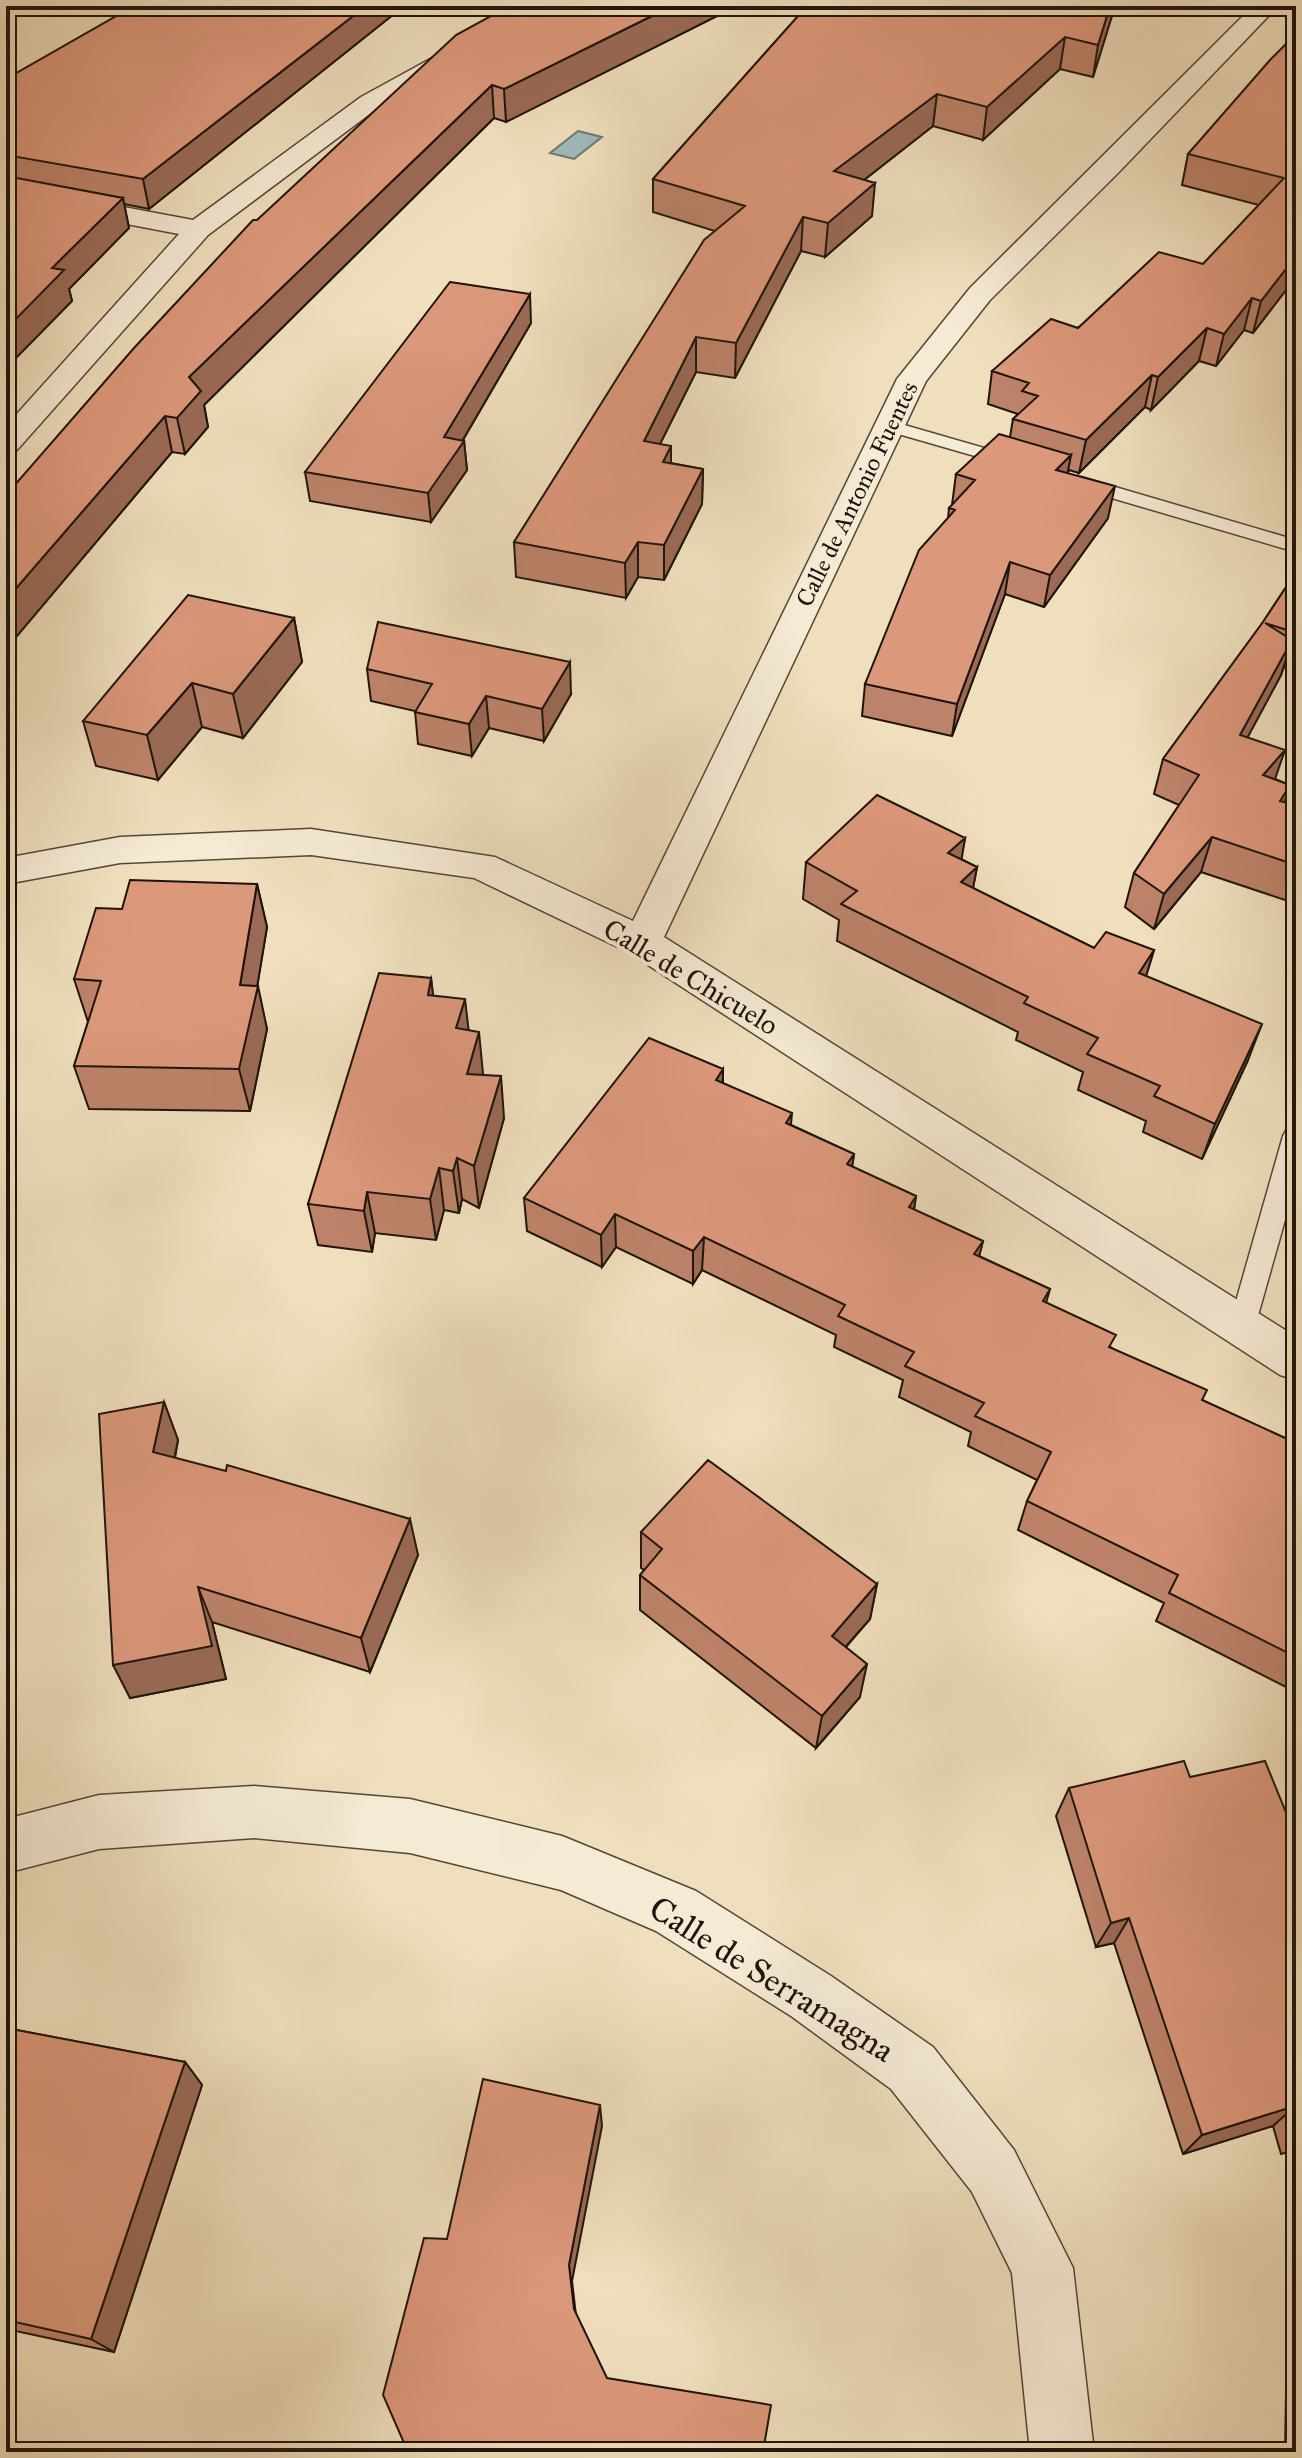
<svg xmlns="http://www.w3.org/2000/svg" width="1302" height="2458" viewBox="0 0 1302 2458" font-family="'IM FELL Great Primer',serif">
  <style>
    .water { fill: #9ebabb; stroke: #6b7875; stroke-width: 2 }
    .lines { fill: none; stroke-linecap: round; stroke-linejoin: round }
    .lane-casing { stroke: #534739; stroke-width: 3 }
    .street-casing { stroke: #534739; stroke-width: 3 }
    .lane { fill: #f5ead4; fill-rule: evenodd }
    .street { fill: #f5ead4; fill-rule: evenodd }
    .wall { fill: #bd836a; stroke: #1f140d; stroke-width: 2 }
    .shaded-wall { fill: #9a6a56; stroke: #1f140d; stroke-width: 2 }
    .building { fill: #dc987b; stroke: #1f140d; stroke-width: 2 }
    .labels { text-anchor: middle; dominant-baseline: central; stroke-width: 8; stroke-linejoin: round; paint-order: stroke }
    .far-street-label { font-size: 24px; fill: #1f140d; stroke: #f5ead4 }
    .street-label { font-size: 28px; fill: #1f140d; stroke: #f5ead4 }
    .near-street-label { font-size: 34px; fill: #1f140d; stroke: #f5ead4 }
  </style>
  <rect width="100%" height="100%" fill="#f0dfbd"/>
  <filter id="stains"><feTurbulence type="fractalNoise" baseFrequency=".0025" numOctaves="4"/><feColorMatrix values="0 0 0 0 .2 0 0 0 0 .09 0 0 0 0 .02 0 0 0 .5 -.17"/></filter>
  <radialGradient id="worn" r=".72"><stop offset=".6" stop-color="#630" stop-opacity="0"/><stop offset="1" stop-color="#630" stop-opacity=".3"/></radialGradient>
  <path class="water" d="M 578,131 L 602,137 L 574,159 L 550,153 Z"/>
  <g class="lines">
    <defs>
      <path id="lane" d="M 887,420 L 1019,458 L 1022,462 L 1013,467 L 881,429 L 878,425 Z
        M 1081,477 L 1296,540 L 1296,552 L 1074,487 L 1072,483 Z
        M 1296,1126 L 1296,1181 L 1255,1326 L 1252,1334 L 1242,1337 L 1232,1334 L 1229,1326 L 1283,1136 L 1287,1129 Z"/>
      <path id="street" d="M 527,6 L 553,6 L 535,23 L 379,107 L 208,235 L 17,450 L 6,453 L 6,426 L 179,234 L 6,201 L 6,185 L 193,220 L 361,97 Z
        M 1253,6 L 1278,6 L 1118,173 L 990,300 L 926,381 L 664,937 L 1296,1337 L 1296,1380 L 1280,1375 L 628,952 L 474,878 L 311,855 L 120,863 L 6,884 L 6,858 L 120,837 L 311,829 L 495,857 L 633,921 L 897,379 L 970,288 Z
        M 254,1786 L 410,1799 L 562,1836 L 696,1891 L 831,1976 L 933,2047 L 1014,2150 L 1073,2268 L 1094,2452 L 1030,2452 L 1012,2273 L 972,2192 L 891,2089 L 791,2016 L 656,1931 L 561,1890 L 410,1853 L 254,1838 L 99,1849 L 6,1873 L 6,1819 L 99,1795 Z"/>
    </defs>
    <use href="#lane" class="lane-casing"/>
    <use href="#street" class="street-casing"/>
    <use href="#lane" class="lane"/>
    <use href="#street" class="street"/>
  </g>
  <path class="wall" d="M 134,6 L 404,6 L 149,209 L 124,204 L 129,228 L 69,289 L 72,301 L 6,368 L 6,79 Z
    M 807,6 L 1115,6 L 1093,77 L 1060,69 L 983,140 L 933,126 L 864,180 L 872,216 L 825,257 L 801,251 L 735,378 L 696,372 L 660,444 L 671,463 L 703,469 L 702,504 L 664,580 L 638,577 L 626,598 L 516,577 L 514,542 L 715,231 L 653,212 L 653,179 Z
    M 613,8 L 721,14 L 506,122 L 494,118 L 204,405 L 208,427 L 185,454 L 172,452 L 6,649 L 6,495 L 257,220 Z
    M 1296,34 L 1296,277 L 1253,333 L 1244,330 L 1216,366 L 1199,361 L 1151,410 L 1145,407 L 1079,473 L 1069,470 L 1068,473 L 1108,518 L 1044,607 L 1005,594 L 952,736 L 862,716 L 865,684 L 948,519 L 949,508 L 952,505 L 956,474 L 1010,437 L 1013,419 L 1018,414 L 988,404 L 992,371 L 1203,264 L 1259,205 L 1182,185 L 1188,154 Z
    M 531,323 L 463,440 L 464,441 L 467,470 L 431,522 L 310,501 L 305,472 Z
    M 1296,572 L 1296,671 L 1284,667 L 1281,675 L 1247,738 L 1275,779 L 1290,785 L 1285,802 L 1296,805 L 1296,900 L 1294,903 L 1201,872 L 1154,929 L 1125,907 L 1134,873 L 1179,805 L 1154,794 L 1163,759 L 1263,622 Z
    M 294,618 L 302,662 L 243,738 L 202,727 L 158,780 L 96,766 L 83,721 Z
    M 367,669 L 571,694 L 544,741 L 489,728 L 472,756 L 418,744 L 415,711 L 371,701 Z
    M 965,838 L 961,859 L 977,867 L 973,888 L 1094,948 L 1154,950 L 1146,976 L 1248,1060 L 1202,1159 L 1143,1132 L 1146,1121 L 1078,1090 L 1083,1072 L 1016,1040 L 1018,1032 L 837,941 L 839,920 L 803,899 L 806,862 Z
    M 257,884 L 267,927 L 257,986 L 267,1029 L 250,1111 L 89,1109 L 74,1066 L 88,1022 L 74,979 L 122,909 Z
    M 431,978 L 433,995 L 469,1030 L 483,1075 L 504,1118 L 479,1208 L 462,1199 L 459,1213 L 444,1210 L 436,1240 L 375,1233 L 372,1252 L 318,1245 L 308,1204 Z
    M 723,1069 L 723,1083 L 791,1125 L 854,1154 L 852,1167 L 916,1196 L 914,1210 L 983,1241 L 979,1256 L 1050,1289 L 1046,1303 L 1112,1348 L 1202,1400 L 1296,1443 L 1296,1692 L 1156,1621 L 1164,1603 L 1018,1530 L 1027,1501 L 1037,1480 L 968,1446 L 971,1432 L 899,1397 L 903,1380 L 834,1347 L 836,1335 L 702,1270 L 693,1284 L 616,1247 L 602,1267 L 527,1231 L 524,1198 Z
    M 6,1396 L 10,1404 L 16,1685 L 6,1687 Z
    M 164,1402 L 178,1440 L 175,1458 L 418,1555 L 370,1672 L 212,1622 L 226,1679 L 130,1698 Z
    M 641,1532 L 877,1584 L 870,1619 L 846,1647 L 860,1697 L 816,1748 L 640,1610 L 640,1575 L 644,1570 L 641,1568 Z
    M 1190,1777 L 1296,1837 L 1296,2150 L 1281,2154 L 1273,2126 L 1183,2154 L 1114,1943 L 1096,1947 L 1056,1816 L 1069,1788 Z
    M 6,2028 L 185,2062 L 202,2085 L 114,2352 L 6,2329 Z
    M 1296,2387 L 1296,2452 L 1285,2452 L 1286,2391 Z"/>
  <path class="shaded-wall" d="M 366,6 L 404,6 L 149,209 L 143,179 Z
    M 672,6 L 725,6 L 721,14 L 506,122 L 504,89 Z
    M 1110,6 L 1115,6 L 1093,77 L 1098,45 Z
    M 1065,37 L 1060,69 L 983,140 L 987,107 Z
    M 492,85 L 494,118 L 204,405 L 208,427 L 185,454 L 177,418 L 189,377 Z
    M 937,94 L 933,126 L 832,205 L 834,171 Z
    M 875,183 L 872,216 L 825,257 L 828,223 Z
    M 123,198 L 129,228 L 69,289 L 72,301 L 6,368 L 6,329 L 52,268 Z
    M 803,217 L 801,251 L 735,378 L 736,343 Z
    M 1296,256 L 1296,277 L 1253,333 L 1261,301 Z
    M 530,294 L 531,323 L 454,455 L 464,441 L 467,470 L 431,522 L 428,493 L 444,437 Z
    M 1252,298 L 1244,330 L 1216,366 L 1224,334 Z
    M 1207,328 L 1199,361 L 1151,410 L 1158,377 Z
    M 696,337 L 696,372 L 644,476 L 644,441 Z
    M 1152,375 L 1145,407 L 1079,473 L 1086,440 Z
    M 165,416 L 172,452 L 6,649 L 6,600 Z
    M 671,446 L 671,481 L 663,462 Z
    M 1071,455 L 1065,487 L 1056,470 Z
    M 703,469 L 702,504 L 664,580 L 664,545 Z
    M 1115,486 L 1108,518 L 1044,607 L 1050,575 Z
    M 638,542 L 638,577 L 626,598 L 625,563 Z
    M 1010,562 L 1005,594 L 952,736 L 957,704 Z
    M 294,618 L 302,662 L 243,738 L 233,694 Z
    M 1292,640 L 1281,675 L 1230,770 L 1240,735 Z
    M 570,662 L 571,694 L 544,741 L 542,709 Z
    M 192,683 L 202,727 L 158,780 L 147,735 Z
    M 486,696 L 489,728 L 472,756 L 469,724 Z
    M 1285,750 L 1273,785 L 1263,775 Z
    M 1290,785 L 1279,820 L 1280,801 Z
    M 1212,837 L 1201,872 L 1154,929 L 1164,894 Z
    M 965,838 L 959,875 L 948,853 Z
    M 977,867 L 970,904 L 961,882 Z
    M 257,884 L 267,927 L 256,994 L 258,986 L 267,1029 L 250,1111 L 239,1069 L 240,985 Z
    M 1154,950 L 1143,986 L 1139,973 Z
    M 431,978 L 436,1021 L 428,995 Z
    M 465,999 L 470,1042 L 456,1028 Z
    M 1262,1024 L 1248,1060 L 1202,1159 L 1215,1124 Z
    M 479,1032 L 483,1074 L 471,1117 L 467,1074 Z
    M 723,1069 L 722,1102 L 716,1080 Z
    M 501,1076 L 504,1118 L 479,1208 L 474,1166 Z
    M 792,1113 L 789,1147 L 786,1123 Z
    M 854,1154 L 849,1187 L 847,1164 Z
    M 457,1158 L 462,1199 L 459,1213 L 453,1171 Z
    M 439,1168 L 444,1210 L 436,1240 L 430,1199 Z
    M 367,1192 L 375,1233 L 372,1252 L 364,1211 Z
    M 916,1196 L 911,1228 L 909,1207 Z
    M 615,1214 L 616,1247 L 602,1267 L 601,1235 Z
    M 704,1237 L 702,1270 L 693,1284 L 693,1251 Z
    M 983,1241 L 975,1273 L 974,1254 Z
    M 6,1396 L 10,1404 L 16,1685 L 6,1669 Z
    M 164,1402 L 178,1440 L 168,1489 L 153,1452 Z
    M 410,1519 L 418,1555 L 370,1672 L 361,1638 Z
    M 877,1584 L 870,1619 L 826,1669 L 832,1636 Z
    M 198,1587 L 212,1622 L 226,1679 L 130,1698 L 113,1665 Z
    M 867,1664 L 860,1697 L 816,1748 L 822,1716 Z
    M 1129,1918 L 1114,1943 L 1096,1947 L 1111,1923 Z
    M 185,2062 L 202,2085 L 114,2352 L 91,2339 Z
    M 600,2105 L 602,2126 L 572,2281 L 577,2324 L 574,2309 L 569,2265 Z
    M 1295,2106 L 1273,2126 L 1183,2154 L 1202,2135 Z"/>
  <path class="building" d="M 134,6 L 366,6 L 143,179 L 6,155 L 6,79 Z
    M 509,6 L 606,6 L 613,8 L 614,6 L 672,6 L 504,89 L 492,85 L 189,377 L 201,391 L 177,418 L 165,416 L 6,600 L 6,495 L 134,348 L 253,220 L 257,220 L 456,35 Z
    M 807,6 L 1110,6 L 1098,45 L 1065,37 L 987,107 L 937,94 L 834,171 L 875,183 L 828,223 L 803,217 L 736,343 L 696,337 L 644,441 L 671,446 L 663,462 L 703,469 L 664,545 L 638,542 L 625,563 L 514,542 L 704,240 L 745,206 L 653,179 Z
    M 1296,34 L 1296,256 L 1261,301 L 1252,298 L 1224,334 L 1207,328 L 1158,377 L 1152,375 L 1086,440 L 1013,419 L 1038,396 L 1022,391 L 1029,383 L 992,371 L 1051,319 L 1078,328 L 1159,252 L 1203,264 L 1284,178 L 1188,154 L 1270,60 Z
    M 6,176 L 123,198 L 52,268 L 64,270 L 6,329 Z
    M 450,282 L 530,294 L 444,437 L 464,441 L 428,493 L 305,472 Z
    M 999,434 L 1071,455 L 1056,470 L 1115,486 L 1050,575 L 1010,562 L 957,704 L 865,684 L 919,550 L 955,510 L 949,508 L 975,480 L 956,474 Z
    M 1296,572 L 1296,633 L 1265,623 L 1292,640 L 1240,735 L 1285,750 L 1263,775 L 1290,785 L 1280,801 L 1296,805 L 1296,865 L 1212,837 L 1164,894 L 1134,873 L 1199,775 L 1163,759 L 1263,622 Z
    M 188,595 L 294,618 L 233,694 L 192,683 L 147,735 L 83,721 Z
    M 378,622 L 570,662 L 542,709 L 486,696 L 469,724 L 415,712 L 432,684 L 367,669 Z
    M 877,795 L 965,838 L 948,853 L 977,867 L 961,882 L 1094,948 L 1106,932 L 1154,950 L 1139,973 L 1262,1024 L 1215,1124 L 1154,1096 L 1160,1086 L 1087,1054 L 1098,1038 L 1024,1003 L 1028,997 L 841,904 L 857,891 L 806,862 Z
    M 130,880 L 257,884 L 240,985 L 258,986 L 239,1069 L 74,1066 L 101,981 L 74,979 L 96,908 L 122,909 Z
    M 379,973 L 431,978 L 428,995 L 465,999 L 456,1028 L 479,1032 L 467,1074 L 501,1076 L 474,1166 L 457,1158 L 453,1171 L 439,1168 L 430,1199 L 367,1192 L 364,1211 L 308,1204 Z
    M 649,1038 L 723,1069 L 716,1080 L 792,1113 L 786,1123 L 854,1154 L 847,1164 L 916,1196 L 909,1207 L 983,1241 L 974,1254 L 1050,1289 L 1043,1301 L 1116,1335 L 1109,1347 L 1207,1390 L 1202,1400 L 1296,1443 L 1296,1657 L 1169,1593 L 1178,1575 L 1027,1501 L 1051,1452 L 975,1416 L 984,1403 L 905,1366 L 914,1352 L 838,1316 L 845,1305 L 704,1237 L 693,1251 L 615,1214 L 601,1235 L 524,1198 Z
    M 164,1402 L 153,1452 L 226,1471 L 227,1465 L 410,1519 L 361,1638 L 198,1587 L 212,1646 L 113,1665 L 99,1414 Z
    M 708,1460 L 877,1584 L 832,1636 L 867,1664 L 822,1716 L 640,1575 L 662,1549 L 641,1532 Z
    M 1184,1761 L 1190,1777 L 1265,1761 L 1296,1837 L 1296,2110 L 1295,2106 L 1202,2135 L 1129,1918 L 1111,1923 L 1069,1788 Z
    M 6,2028 L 185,2062 L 91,2339 L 6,2320 Z
    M 483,2079 L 600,2105 L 569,2265 L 574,2309 L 607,2378 L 771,2405 L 763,2452 L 408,2452 L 383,2395 L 424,2238 L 447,2239 Z"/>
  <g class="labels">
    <g class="far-street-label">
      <text transform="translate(857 494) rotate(-64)">Calle de Antonio Fuentes</text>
    </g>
    <g class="street-label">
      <text transform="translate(691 977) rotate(31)">Calle de Chicuelo</text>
    </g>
    <g class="near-street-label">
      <text transform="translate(772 1979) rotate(32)">Calle de Serramagna</text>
    </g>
  </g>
  <rect width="1302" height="2458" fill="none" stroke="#f0dfbd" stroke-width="32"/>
  <rect x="8" y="8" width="1286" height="2442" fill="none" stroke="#1f140d" stroke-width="4"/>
  <rect x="16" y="16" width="1270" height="2426" fill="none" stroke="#1f140d" stroke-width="2"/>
  <rect width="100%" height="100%" filter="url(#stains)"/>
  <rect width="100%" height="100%" fill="url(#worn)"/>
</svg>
